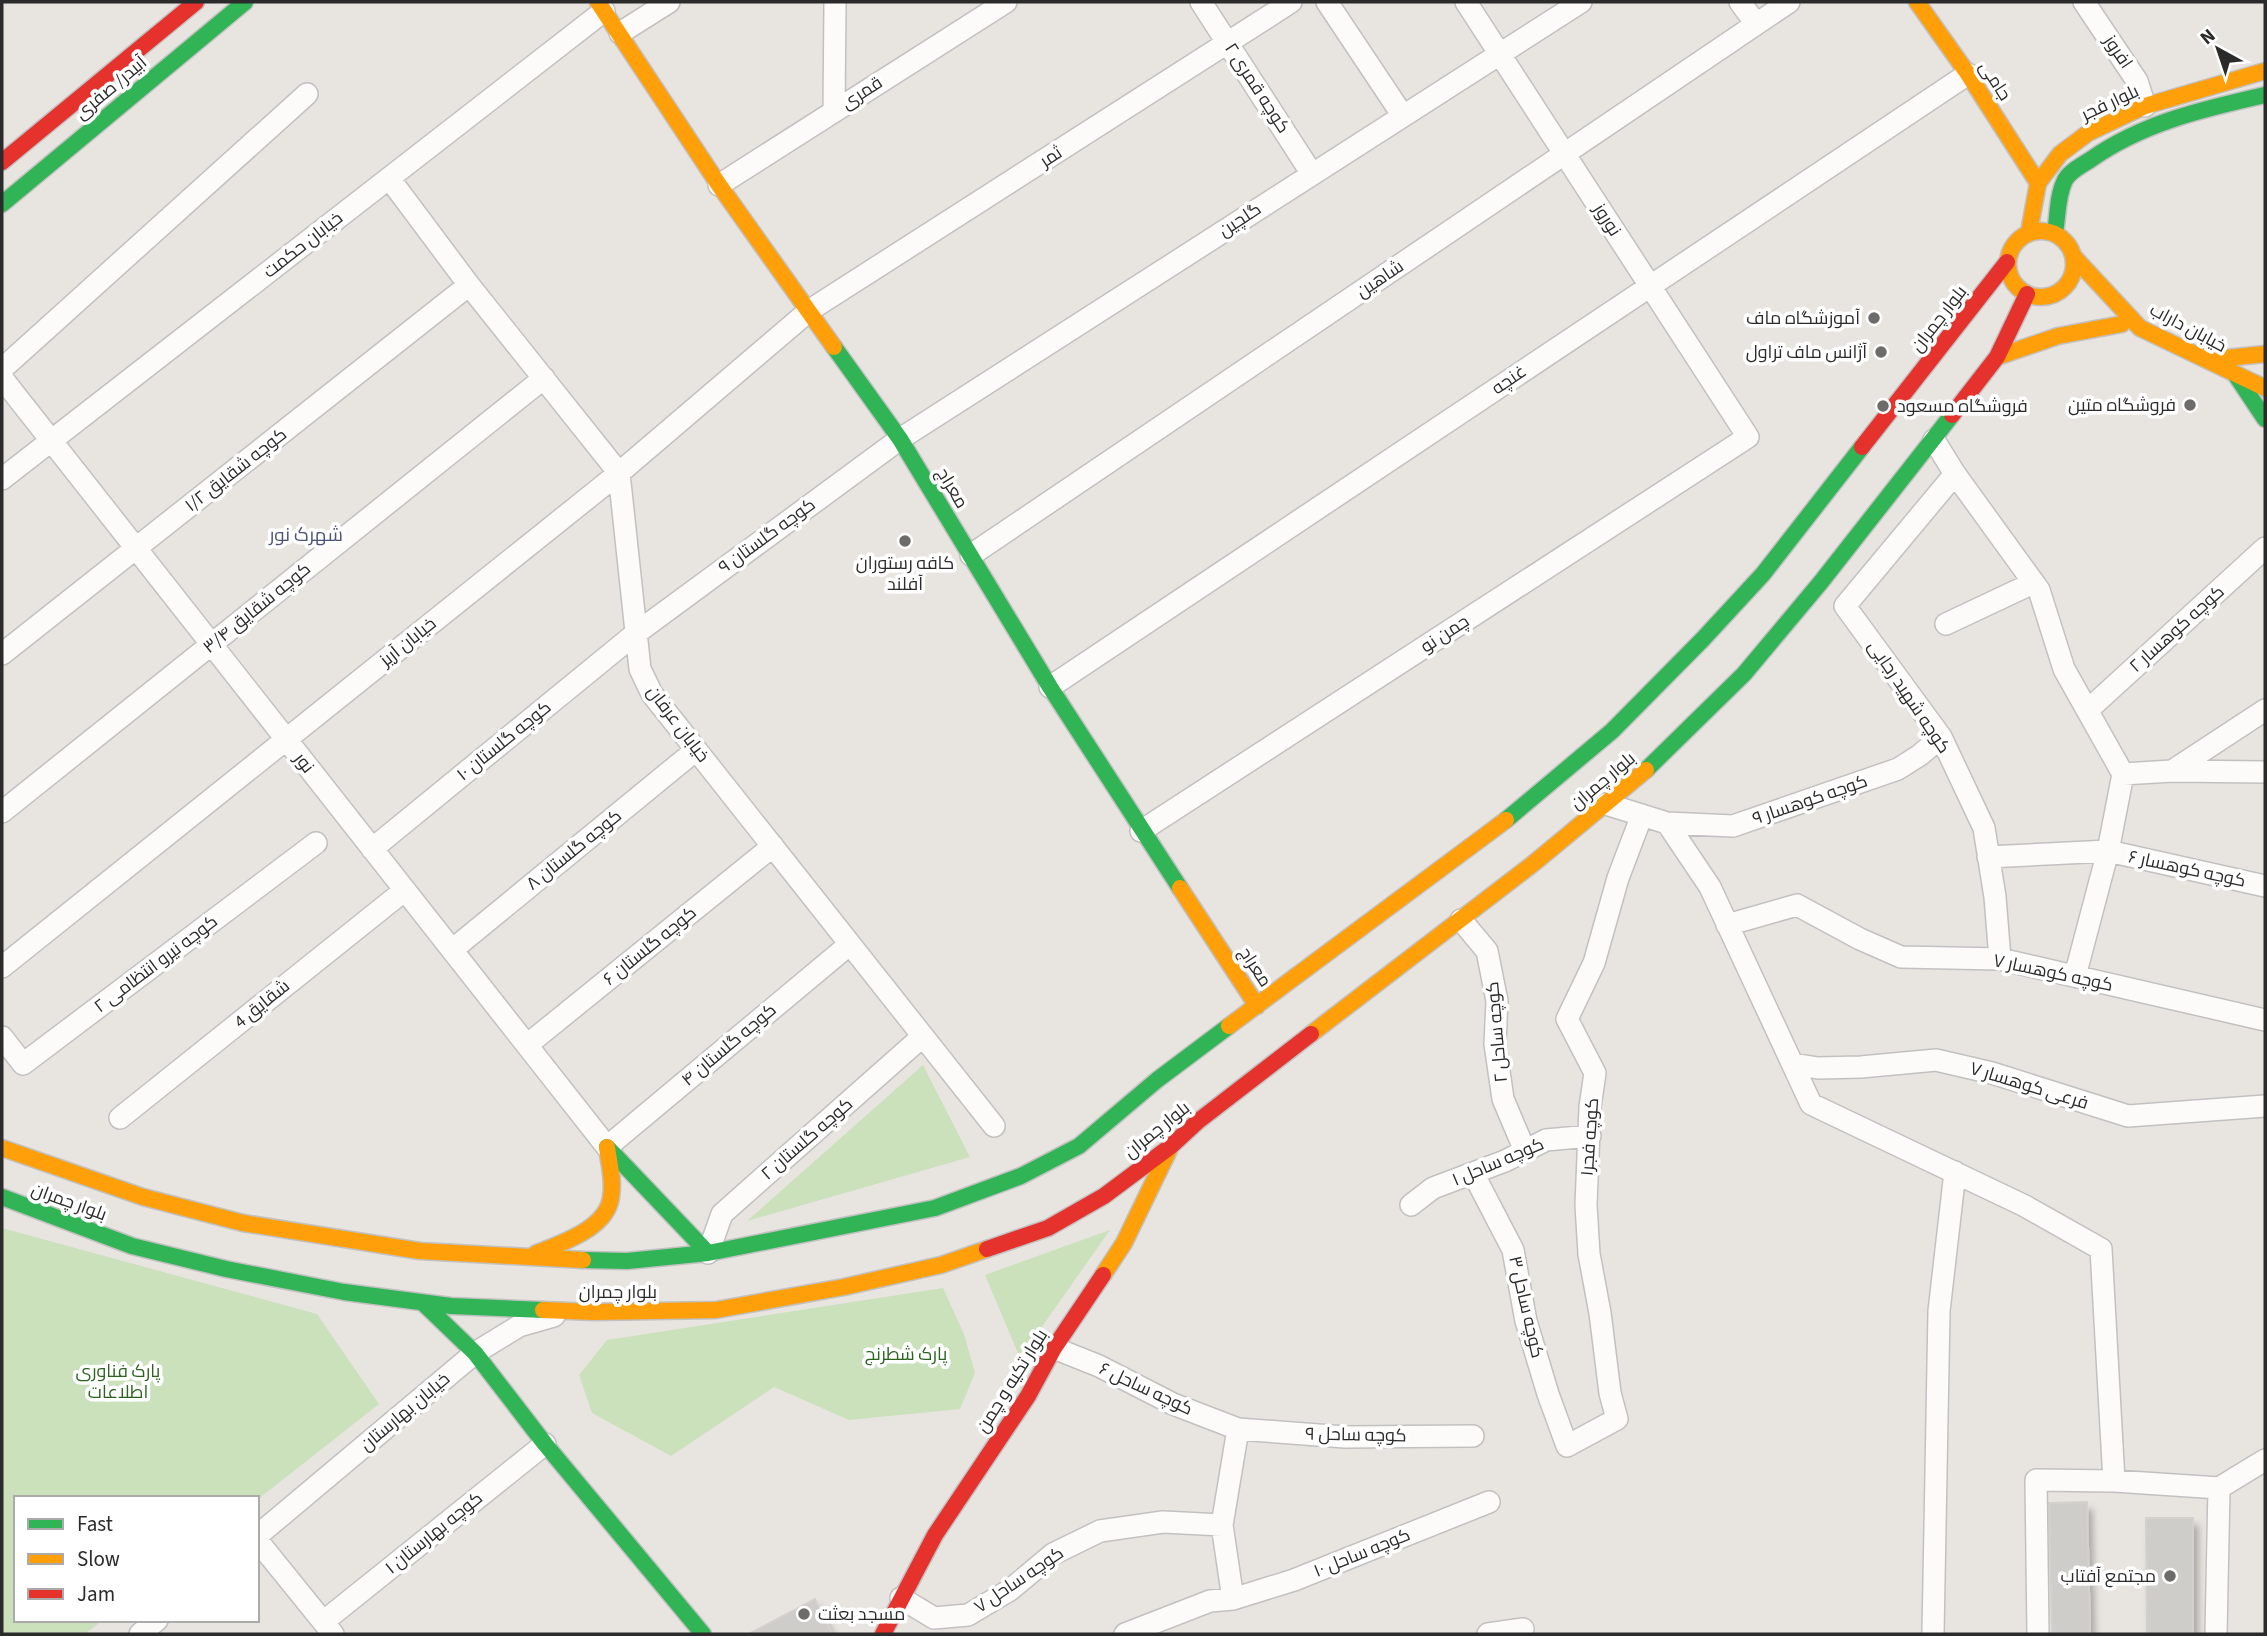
<svg xmlns="http://www.w3.org/2000/svg" width="2267" height="1636" viewBox="0 0 2267 1636" font-family="'Source Sans 3',Cairo,sans-serif">
  <style>
    .green { fill: #cae1bc }
    .building { fill: #cfcdca; stroke: #d3d1cd; stroke-width: 2; filter: url(#shadow) }
    .lines { fill: none; stroke-linecap: round; stroke-linejoin: round }
    .street-casing { stroke: #c2c1c1; stroke-width: 24 }
    .fast-casing { stroke: #c2c1c1; stroke-width: 19 }
    .slow-casing { stroke: #c2c1c1; stroke-width: 19 }
    .jam-casing { stroke: #c2c1c1; stroke-width: 19 }
    .street { stroke: #fcfbfa; stroke-width: 21 }
    .fast { stroke: #30b455; stroke-width: 16 }
    .slow { stroke: #ff9f0a; stroke-width: 16 }
    .jam { stroke: #e5322d; stroke-width: 16 }
    .poi-dot { fill: #6d6c6b; stroke: #fff; stroke-width: 2.5 }
    .labels { text-anchor: middle; dominant-baseline: central; stroke-width: 7; stroke-linejoin: round; paint-order: stroke }
    .street-label { font-size: 18px; fill: #2b2b2b; stroke: #fff }
    .poi-label { font-size: 18px; fill: #2b2b2b; stroke: #fff; text-anchor: end }
    .park-label { font-size: 18px; fill: #2b631f; stroke: #fff }
    .neighbourhood-label { font-size: 19px; fill: #4e5478; stroke: #fff }
  </style>
  <defs>
    <filter id="shadow"><feDropShadow dx="4.5" dy="8" stdDeviation="3.5" flood-color="#0004"/></filter>
  </defs>
  <rect width="100%" height="100%" fill="#e8e5e1"/>
  <path class="green" d="M 923,1065 L 970,1157 L 747,1221 Z
    M 2,1228 L 317,1314 L 379,1404 L 257,1500 L 257,1498 L 16,1498 L 16,1620 L 103,1620 L 85,1634 L 2,1634 Z
    M 1110,1230 L 1020,1358 L 985,1275 Z
    M 943,1288 L 964,1334 L 975,1373 L 960,1409 L 849,1420 L 774,1387 L 671,1456 L 592,1413 L 579,1375 L 607,1340 Z"/>
  <path class="building" d="M 2087,1502 L 2090,1634 L 2052,1634 L 2049,1503 Z
    M 2146,1518 L 2193,1518 L 2193,1634 L 2147,1634 Z
    M 815,1599 L 832,1634 L 749,1634 Z"/>
  <g class="lines">
    <defs>
      <path id="street" d="M 1201,2 L 1312,174
        M 1327,2 L 1403,116
        M 1740,2 L 1756,24
        M 2084,2 L 2137,81 L 2145,106
        M 620,33 L 669,2
        M 834,111 L 835,2
        M 389,178 L 469,285 L 619,473 L 640,669 L 652,694 L 994,1126
        M 719,185 L 1006,2
        M 2,369 L 307,94
        M 2,378 L 607,1147 L 850,944
        M 1934,440 L 1955,474 L 2039,590 L 2064,669 L 2123,774 L 2108,851 L 2075,976
        M 1955,474 L 1845,606 L 1941,737 L 1984,828 L 1995,897 L 2000,959
        M 2,479 L 604,11
        M 971,555 L 1789,2
        M 1946,624 L 2033,583
        M 2,654 L 469,285
        M 1050,687 L 1968,74
        M 2088,710 L 2265,548
        M 2172,771 L 2265,710
        M 2123,774 L 2172,771 L 2265,772
        M 1606,804 L 1667,823 L 1733,826 L 1898,769 L 1920,755 L 1941,737
        M 2,812 L 544,378
        M 1667,823 L 1710,887 L 1811,1104 L 2025,1206 L 2101,1249 L 2114,1481
        M 1141,831 L 1748,437 L 1466,2
        M 372,849 L 635,634 L 900,439 L 1581,2
        M 1988,857 L 2108,851 L 2265,886
        M 1461,920 L 1487,951 L 1497,1001 L 1495,1044 L 1503,1099 L 1525,1151
        M 1727,925 L 1797,905 L 1860,939 L 1901,957 L 2000,959 L 2265,1020
        M 452,950 L 696,750
        M 2,967 L 619,473 L 810,310 L 1291,2
        M 2,1037 L 23,1064 L 316,843
        M 527,1045 L 773,846
        M 1793,1064 L 1818,1068 L 1861,1067 L 1936,1060 L 1992,1073 L 2128,1116 L 2265,1106
        M 120,1118 L 405,890
        M 1473,1173 L 1513,1250 L 1526,1321 L 1548,1394 L 1567,1446 L 1617,1419 L 1610,1393 L 1600,1313 L 1589,1254 L 1586,1205 L 1590,1107 L 1595,1073 L 1567,1019 L 1594,963 L 1618,878 L 1642,815
        M 1411,1205 L 1433,1188 L 1505,1161 L 1546,1140 L 1590,1136
        M 708,1253 L 722,1214 L 923,1036
        M 1054,1348 L 1099,1366 L 1173,1404 L 1238,1429 L 1345,1437 L 1473,1436
        M 2219,1488 L 2265,1460
        M 257,1536 L 475,1353 L 519,1326 L 554,1316
        M 257,1540 L 333,1634
        M 901,1598 L 934,1618 L 968,1615 L 1010,1590 L 1053,1554 L 1100,1531 L 1163,1522 L 1222,1525
        M 1233,1599 L 1222,1525 L 1238,1429
        M 323,1622 L 545,1444
        M 140,1634 L 157,1620
        M 1125,1634 L 1210,1601 L 1233,1599 L 1294,1580 L 1489,1502
        M 1488,1634 L 1523,1629
        M 1933,1634 L 1939,1311 L 1955,1172
        M 2038,1634 L 2036,1480 L 2114,1481 L 2219,1488
        M 2216,1634 L 2219,1488"/>
      <path id="fast" d="M 2,204 L 245,2
        M 2055,233 C 2058,216 2057,196 2065,180 C 2070,171 2081,166 2090,160 C 2142,123 2203,109 2265,95
        M 834,347 L 900,439 L 1050,687 L 1180,888
        M 2235,374 L 2265,419
        M 1646,770 L 1744,674 L 1821,582 L 1952,415
        M 1506,820 L 1612,731 L 1703,639 L 1763,574 L 1862,447
        M 607,1147 L 708,1253
        M 2,1197 L 132,1246 L 226,1269 L 344,1292 L 451,1306 L 543,1310
        M 583,1260 L 627,1261 L 708,1253 L 935,1208 L 1021,1176 L 1079,1146 L 1157,1080 L 1229,1026
        M 423,1303 L 475,1353 L 545,1444 L 703,1634"/>
      <path id="slow" d="M 598,2 L 719,185 L 834,347
        M 1917,2 L 1968,74 L 2038,183
        M2008 264a33 33 0 1 1 66 0a33 33 0 1 1-66 0Z
        M 2029,232 L 2038,183 L 2060,154 L 2088,133 L 2145,106 L 2265,71
        M 2074,257 L 2140,328 L 2265,388
        M 1997,357 L 2058,336 L 2122,324
        M 2207,360 L 2265,354
        M 1180,888 L 1257,1006
        M 1229,1026 L 1506,820
        M 1311,1034 L 1534,863 L 1646,770
        M 2,1148 L 143,1197 L 243,1223 L 420,1251 L 583,1260
        M 535,1254 C 561,1243 607,1229 611,1197 C 614,1180 609,1163 607,1147
        M 1103,1275 L 1124,1243 L 1169,1150
        M 543,1310 L 594,1312 L 716,1310 L 844,1287 L 941,1265 L 987,1249"/>
      <path id="jam" d="M 2,162 L 196,2
        M 1952,415 L 1997,357 L 2027,294
        M 1862,447 L 2007,262
        M 987,1249 L 1048,1228 L 1104,1196 L 1171,1146 L 1197,1122 L 1311,1034
        M 883,1634 L 935,1535 L 1028,1396 L 1054,1348 L 1103,1275"/>
    </defs>
    <use href="#street" class="street-casing"/>
    <use href="#fast" class="fast-casing"/>
    <use href="#slow" class="slow-casing"/>
    <use href="#jam" class="jam-casing"/>
    <use href="#street" class="street"/>
    <use href="#fast" class="fast"/>
    <use href="#slow" class="slow"/>
    <use href="#jam" class="jam"/>
  </g>
  <g class="poi-dot">
    <circle cx="1874" cy="318" r="7"/>
    <circle cx="1881" cy="352" r="7"/>
    <circle cx="2190" cy="405" r="7"/>
    <circle cx="1883" cy="406" r="7"/>
    <circle cx="905" cy="541" r="7"/>
    <circle cx="2170" cy="1576" r="7"/>
    <circle cx="804" cy="1614" r="7"/>
  </g>
  <g class="labels">
    <g class="street-label">
      <text transform="translate(2118 52) rotate(56)">افروز</text>
      <text transform="translate(1995 81) rotate(57)">جامی</text>
      <text transform="translate(111 88) rotate(-40)">آبیدر/ صفری</text>
      <text transform="translate(1257 88) rotate(57)">کوچه قمری ۲</text>
      <text transform="translate(862 93) rotate(-33)">قمری</text>
      <text transform="translate(2110 103) rotate(-25)">بلوار فجر</text>
      <text transform="translate(1051 157) rotate(-33)">ثمر</text>
      <text transform="translate(1240 220) rotate(-33)">گلچین</text>
      <text transform="translate(1607 220) rotate(57)">نوروز</text>
      <text transform="translate(303 245) rotate(-38)">خیابان حکمت</text>
      <text transform="translate(1380 279) rotate(-34)">شاهین</text>
      <text transform="translate(1939 319) rotate(-52)">بلوار چمران</text>
      <text transform="translate(2188 328) rotate(28)">خیابان داراب</text>
      <text transform="translate(1509 380) rotate(-34)">غنچه</text>
      <text transform="translate(236 470) rotate(-38)">کوچه شقایق ۱/۲</text>
      <text transform="translate(952 488) rotate(59)">معراج</text>
      <text transform="translate(767 536) rotate(-36)">کوچه گلستان ۹</text>
      <text transform="translate(257 608) rotate(-39)">کوچه شقایق ۳/۴</text>
      <text transform="translate(2177 629) rotate(-42)">کوچه کوهسار ۲</text>
      <text transform="translate(1445 634) rotate(-33)">چمن نو</text>
      <text transform="translate(408 642) rotate(-39)">خیابان آریز</text>
      <text transform="translate(1909 697) rotate(56)">کوچه شهید رجایی</text>
      <text transform="translate(678 724) rotate(53)">خیابان عرفان</text>
      <text transform="translate(504 741) rotate(-39)">کوچه گلستان ۱۰</text>
      <text transform="translate(304 763) rotate(52)">نور</text>
      <text transform="translate(1603 781) rotate(-40)">بلوار چمران</text>
      <text transform="translate(1810 800) rotate(-19)">کوچه کوهسار ۹</text>
      <text transform="translate(574 850) rotate(-39)">کوچه گلستان ۸</text>
      <text transform="translate(2187 869) rotate(12)">کوچه کوهسار ۶</text>
      <text transform="translate(650 946) rotate(-39)">کوچه گلستان ۶</text>
      <text transform="translate(156 964) rotate(-37)">کوچه نیرو انتظامی ۲</text>
      <text transform="translate(1255 967) rotate(57)">معراج</text>
      <text transform="translate(2053 973) rotate(12)">کوچه کوهسار ۷</text>
      <text transform="translate(262 1004) rotate(-39)">شقایق 4</text>
      <text transform="translate(1497 1032) rotate(-95)">کوچه ساحل ۲</text>
      <text transform="translate(729 1045) rotate(-40)">کوچه گلستان ۴</text>
      <text transform="translate(2029 1086) rotate(17)">فرعی کوهسار ۷</text>
      <text transform="translate(1157 1130) rotate(-39)">بلوار چمران</text>
      <text transform="translate(1590 1137) rotate(-86)">کوچه فجر۱</text>
      <text transform="translate(807 1139) rotate(-41)">کوچه گلستان ۲</text>
      <text transform="translate(1498 1162) rotate(-23)">کوچه ساحل ۱</text>
      <text transform="translate(69 1202) rotate(20)">بلوار چمران</text>
      <text x="618" y="1292">بلوار چمران</text>
      <text transform="translate(1526 1307) rotate(77)">کوچه ساحل ۳</text>
      <text transform="translate(1012 1381) rotate(-58)">بلوار تکیه و چمن</text>
      <text transform="translate(1146 1389) rotate(25)">کوچه ساحل ۶</text>
      <text transform="translate(405 1412) rotate(-40)">خیابان بهارستان</text>
      <text transform="translate(1356 1435) rotate(1)">کوچه ساحل ۹</text>
      <text transform="translate(434 1533) rotate(-39)">کوچه بهارستان ۱</text>
      <text transform="translate(1362 1553) rotate(-22)">کوچه ساحل ۱۰</text>
      <text transform="translate(1019 1580) rotate(-34)">کوچه ساحل ۷</text>
    </g>
    <g class="poi-label">
      <text x="1860" y="318">آموزشگاه ماف</text>
      <text x="1867" y="352">آژانس ماف تراول</text>
      <text x="2176" y="405">فروشگاه متین</text>
      <text x="1897" y="406" text-anchor="start">فروشگاه مسعود</text>
      <text x="905" y="563" text-anchor="middle">کافه رستوران<tspan x="905" dy="21">آفلند</tspan></text>
      <text x="2156" y="1576">مجتمع آفتاب</text>
      <text x="818" y="1614" text-anchor="start">مسجد بعثت</text>
    </g>
    <g class="park-label">
      <text x="906" y="1354">پارک شطرنج</text>
      <text x="118" y="1371">پارک فناوری<tspan x="118" dy="21">اطلاعات</tspan></text>
    </g>
    <g class="neighbourhood-label">
      <text x="306" y="535">شهرک نور</text>
    </g>
  </g>
  <rect width="2267" height="1636" fill="none" stroke="#2b2b2b" stroke-width="7"/>
  <rect x="14" y="1496" width="245" height="126" fill="#ffffff" stroke="#aaaaaa" stroke-width="2"/>
  <rect x="28" y="1519" width="35" height="10" fill="#30b455" stroke="#aaaaaa" stroke-width="2"/>
  <text x="77" y="1531" font-size="21" fill="#2b2b2b">Fast</text>
  <rect x="28" y="1554" width="35" height="10" fill="#ff9f0a" stroke="#aaaaaa" stroke-width="2"/>
  <text x="77" y="1566" font-size="21" fill="#2b2b2b">Slow</text>
  <rect x="28" y="1589" width="35" height="10" fill="#e5322d" stroke="#aaaaaa" stroke-width="2"/>
  <text x="77" y="1601" font-size="21" fill="#2b2b2b">Jam</text>
  <g transform="translate(2218 49) rotate(320)" stroke="#ffffff" stroke-width="5" paint-order="stroke">
  <path d="M0-5L12 26L0 18L-12 26Z" fill="#2b2b2b"/>
  <text y="-10" font-size="19" font-weight="bold" text-anchor="middle" fill="#2b2b2b">N</text>
  </g>
</svg>
